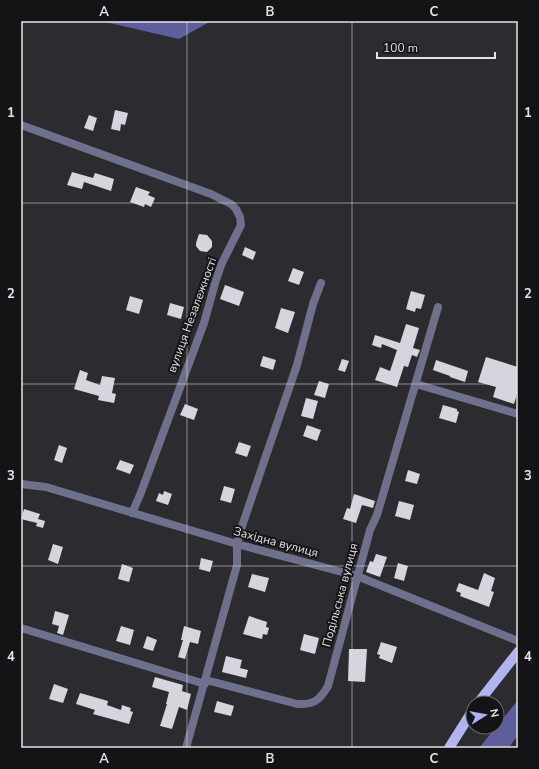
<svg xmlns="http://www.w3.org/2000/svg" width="539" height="769" viewBox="0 0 539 769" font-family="'Nunito Sans',sans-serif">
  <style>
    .forest { fill: #5d5e9b }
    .building { fill: #d5d6dd }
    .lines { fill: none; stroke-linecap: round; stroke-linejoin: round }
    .minor { stroke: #6e708c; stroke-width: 8 }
    .primary { stroke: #b1b4ee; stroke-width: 10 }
    .grid { fill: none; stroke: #e3e3e7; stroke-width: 1; stroke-opacity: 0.55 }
    .labels { text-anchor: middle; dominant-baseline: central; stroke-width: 4; stroke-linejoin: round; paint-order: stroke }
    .street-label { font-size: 12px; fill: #e3e3e7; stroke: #141416 }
    .neatline { fill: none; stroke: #e3e3e7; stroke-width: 1.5 }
    .grid-label { font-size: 13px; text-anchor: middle; font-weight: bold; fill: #e3e3e7 }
  </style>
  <rect width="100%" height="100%" fill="#2b2b30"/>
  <path class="forest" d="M 101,21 L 211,21 L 179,39 Z
    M 518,700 L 518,735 L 509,748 L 479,748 Z"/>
  <path class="building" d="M 115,110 L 128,113 L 125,125 L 121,124 L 120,131 L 111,129 Z
    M 89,115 L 97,118 L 93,131 L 84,128 Z
    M 72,172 L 93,178 L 95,173 L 114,179 L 111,191 L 84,182 L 82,189 L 67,185 Z
    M 136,187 L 150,192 L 148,195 L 155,198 L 151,207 L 145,204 L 144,207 L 130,202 Z
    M 199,234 L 207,235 L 212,241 L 212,247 L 207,252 L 200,251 L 196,246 L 196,243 Z
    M 245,247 L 256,252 L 253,260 L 242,255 Z
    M 293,268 L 304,272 L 299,285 L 288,281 Z
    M 225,285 L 244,292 L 239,306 L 220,299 Z
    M 411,291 L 425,295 L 421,309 L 416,308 L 415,312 L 406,309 Z
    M 130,296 L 143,300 L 139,314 L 126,310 Z
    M 170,303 L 184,307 L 181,319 L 167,315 Z
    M 281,308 L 295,312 L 288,333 L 275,328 Z
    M 406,324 L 419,328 L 413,348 L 420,350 L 417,357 L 412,355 L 408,367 L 404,366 L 397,387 L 375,380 L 380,367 L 390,371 L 397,350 L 382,344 L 381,348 L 372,345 L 375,335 L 400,343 Z
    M 263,356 L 276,360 L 273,370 L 260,366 Z
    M 486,357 L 518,367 L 518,391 L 514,404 L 493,397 L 496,387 L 478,382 Z
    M 342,359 L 349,361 L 345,372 L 338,370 Z
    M 436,360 L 468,371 L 465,382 L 450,377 L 450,376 L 433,370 Z
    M 80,370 L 88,373 L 86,380 L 100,385 L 102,376 L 115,378 L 112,393 L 116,394 L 114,403 L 98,400 L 99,396 L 74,389 Z
    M 319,381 L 329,384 L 325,398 L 314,395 Z
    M 306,398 L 318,401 L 313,419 L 301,416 Z
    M 185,404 L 198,409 L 194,420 L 180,415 Z
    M 443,405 L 457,409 L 457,411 L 459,412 L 456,423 L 439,418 Z
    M 307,425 L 321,430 L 317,441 L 303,436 Z
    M 239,442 L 251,446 L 247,457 L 235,453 Z
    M 59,445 L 67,448 L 62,463 L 54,460 Z
    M 120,460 L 134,465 L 130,474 L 116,469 Z
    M 408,470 L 420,474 L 417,484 L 405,481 Z
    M 224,486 L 235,489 L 231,503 L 220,500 Z
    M 164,491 L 172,494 L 168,505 L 156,501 L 159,493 L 163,495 Z
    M 354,494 L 375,501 L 373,508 L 362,505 L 356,523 L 343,519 L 347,508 L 350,509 Z
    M 399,501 L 414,505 L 410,520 L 395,516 Z
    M 24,509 L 40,514 L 38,519 L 45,521 L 43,528 L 36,526 L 37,523 L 21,519 Z
    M 53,544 L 63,547 L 58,564 L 48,560 Z
    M 376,554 L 387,557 L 380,577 L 366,572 L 370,561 L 373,562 Z
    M 201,558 L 213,561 L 210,572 L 199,569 Z
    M 398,563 L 408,566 L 404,581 L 394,578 Z
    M 122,564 L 133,568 L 129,582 L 118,579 Z
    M 484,573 L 495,578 L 491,591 L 494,592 L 489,607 L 460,596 L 461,593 L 456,591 L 459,583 L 478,590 Z
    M 252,574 L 269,578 L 265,592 L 248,587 Z
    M 55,611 L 69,615 L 63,635 L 57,633 L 59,626 L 52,624 Z
    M 249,616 L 267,622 L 266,627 L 269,628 L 267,635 L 263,634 L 262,639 L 243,634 Z
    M 121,626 L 134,630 L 130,645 L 116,641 Z
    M 184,626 L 201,631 L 198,644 L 190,642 L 185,659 L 178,657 L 183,640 L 181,640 Z
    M 304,634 L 319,638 L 315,654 L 300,650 Z
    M 147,636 L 157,640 L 153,651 L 143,648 Z
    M 381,642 L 397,647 L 392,663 L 379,658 L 380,655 L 377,654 Z
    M 349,649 L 367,649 L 365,682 L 348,681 Z
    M 226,656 L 242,660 L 240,668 L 248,670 L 246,678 L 222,672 Z
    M 155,677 L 183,685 L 182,691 L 191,694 L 187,710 L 179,707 L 172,729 L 160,726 L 167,704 L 166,704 L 169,692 L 152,687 Z
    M 54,684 L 68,689 L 63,703 L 49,699 Z
    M 80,693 L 108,701 L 107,705 L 121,710 L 122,705 L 131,708 L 130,711 L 133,712 L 129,724 L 93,714 L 95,710 L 76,704 Z
    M 217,701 L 234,706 L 231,716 L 214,712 Z"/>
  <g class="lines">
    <path class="minor" d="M 21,125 L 211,194 L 231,204 L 236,209 L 240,217 L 241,225 L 222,263 L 216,280 L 204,323 L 140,495 L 132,513
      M 416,384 L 518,414
      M 21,484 L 46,487 L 237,544 L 357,576 L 518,641
      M 21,628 L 205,684
      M 206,680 L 297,704 C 314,705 320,700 328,686 L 370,530 L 377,515 L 438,307
      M 186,748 L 237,565 L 237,544 L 240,532 L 297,365 L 313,304 L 321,283"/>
    <path class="primary" d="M 478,703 L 518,652
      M 449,748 L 473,710"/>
  </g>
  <path class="grid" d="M 187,21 L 187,748M 352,21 L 352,748M 21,203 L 518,203M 21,384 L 518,384M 21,566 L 518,566"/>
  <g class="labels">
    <g class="street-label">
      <text transform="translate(192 315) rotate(-70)">вулиця Незалежності</text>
      <text transform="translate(276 542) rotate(15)">Західна вулиця</text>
      <text transform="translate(340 595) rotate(-75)">Подільська вулиця</text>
    </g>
  </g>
  <rect width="539" height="769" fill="none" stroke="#141416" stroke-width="44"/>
  <g transform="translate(485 715) rotate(79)"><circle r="19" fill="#141416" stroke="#67676a"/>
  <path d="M0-3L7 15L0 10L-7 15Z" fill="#acaffb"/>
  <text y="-6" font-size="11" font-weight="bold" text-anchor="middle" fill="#e3e3e7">N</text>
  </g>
  <path d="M377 52v6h118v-6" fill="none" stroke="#e3e3e7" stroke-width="2"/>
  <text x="383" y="52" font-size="12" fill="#e3e3e7" stroke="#141416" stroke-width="3" paint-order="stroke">100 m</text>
  <rect x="22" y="22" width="495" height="725" class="neatline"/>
  <g class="grid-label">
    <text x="104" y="16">A</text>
    <text x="270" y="16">B</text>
    <text x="434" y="16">C</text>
    <text x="11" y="117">1</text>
    <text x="528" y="117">1</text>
    <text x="11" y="298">2</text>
    <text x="528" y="298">2</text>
    <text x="11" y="480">3</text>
    <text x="528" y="480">3</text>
    <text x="11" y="661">4</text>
    <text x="528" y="661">4</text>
    <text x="104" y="763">A</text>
    <text x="270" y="763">B</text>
    <text x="434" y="763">C</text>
  </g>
</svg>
